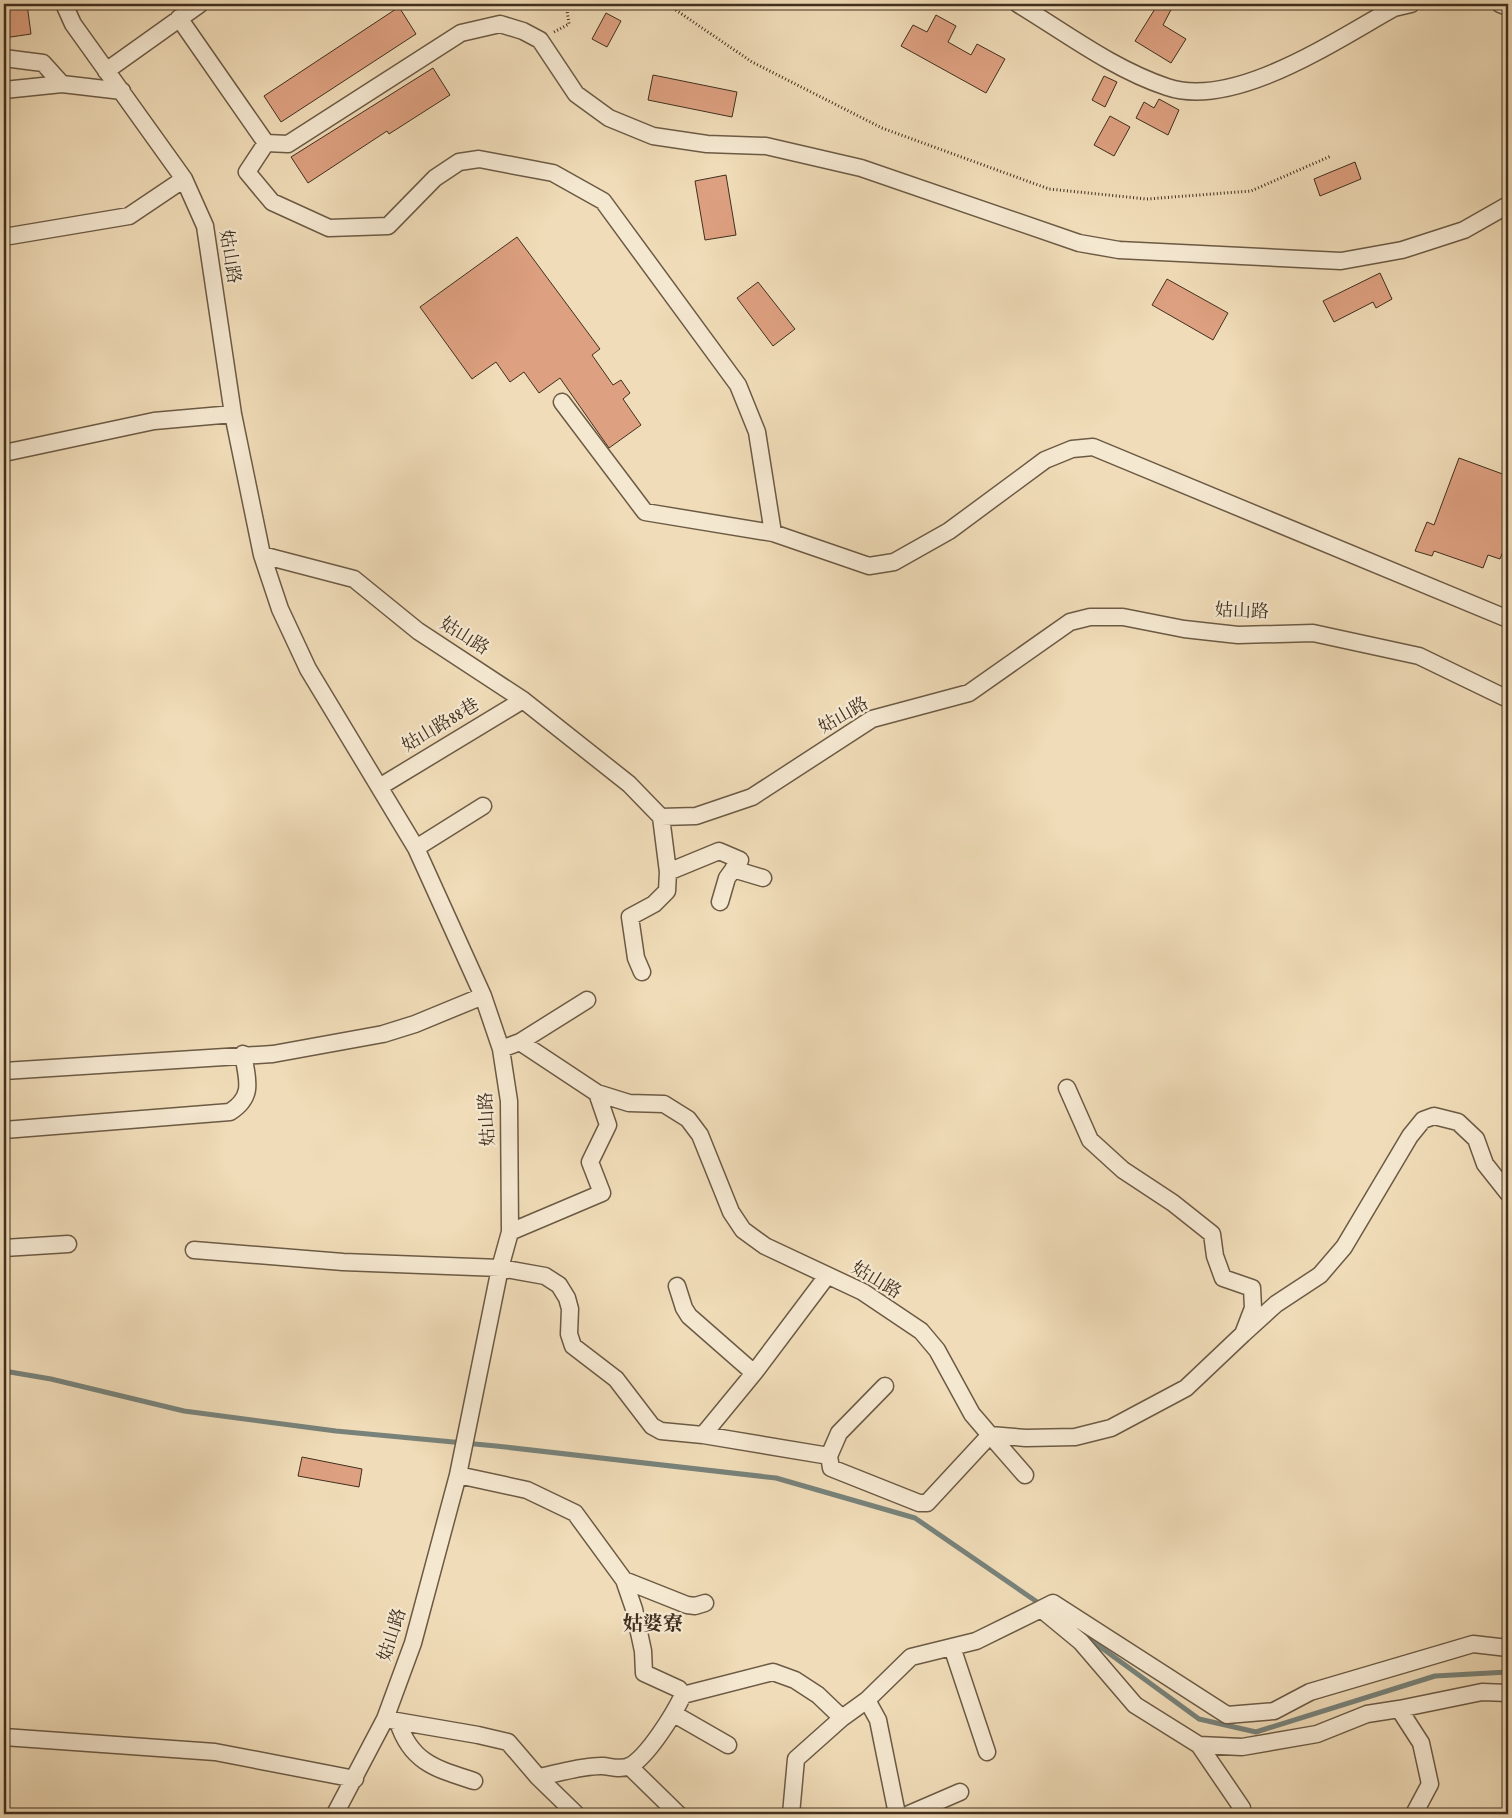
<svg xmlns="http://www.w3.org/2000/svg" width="1512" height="1818" viewBox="0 0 1512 1818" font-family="'IM FELL English','Noto Serif TC',serif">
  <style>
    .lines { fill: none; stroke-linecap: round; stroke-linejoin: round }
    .stream { stroke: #78827a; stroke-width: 5 }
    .building { fill: #dda080; stroke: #402f1e }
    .minor-casing { stroke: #6c5a44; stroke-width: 19 }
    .path { stroke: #402f1e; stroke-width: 3; stroke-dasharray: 1 2.5; stroke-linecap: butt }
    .minor { stroke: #f5e8d1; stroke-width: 16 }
    .labels { text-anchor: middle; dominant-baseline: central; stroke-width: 4.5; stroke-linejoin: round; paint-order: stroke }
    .street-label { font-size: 18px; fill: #402f1e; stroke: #f5e8d1 }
    .quarter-label { font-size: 20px; font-weight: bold; fill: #402f1e; stroke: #f5e8d1 }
  </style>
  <rect width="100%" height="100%" fill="#f0dcb8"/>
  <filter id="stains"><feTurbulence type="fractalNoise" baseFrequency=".004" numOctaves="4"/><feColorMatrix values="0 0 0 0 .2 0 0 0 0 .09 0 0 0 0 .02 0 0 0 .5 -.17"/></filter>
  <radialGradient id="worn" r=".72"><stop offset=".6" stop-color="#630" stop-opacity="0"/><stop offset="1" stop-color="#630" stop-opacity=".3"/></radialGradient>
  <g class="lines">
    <path class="stream" d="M 4,1371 L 51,1379 L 184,1411 L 336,1431 L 496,1446 L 776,1478 L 915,1518 L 1043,1606
      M 1084,1635 L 1199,1719 L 1256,1732 L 1435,1676 L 1508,1672"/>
  </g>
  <path class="building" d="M 27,4 L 31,34 L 4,38 L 4,8 Z
    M 1158,4 L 1174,4 L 1163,25 L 1186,39 L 1171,63 L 1135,41 Z
    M 399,7 L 416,34 L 281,122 L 264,96 Z
    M 606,13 L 621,21 L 607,47 L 592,39 Z
    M 936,15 L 956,26 L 948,42 L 971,55 L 977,44 L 1005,59 L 986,93 L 901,46 L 913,25 L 927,32 Z
    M 433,68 L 450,95 L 389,134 L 387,131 L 308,183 L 291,157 Z
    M 653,75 L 737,92 L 732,117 L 648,100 Z
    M 1104,76 L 1117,82 L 1105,107 L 1092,100 Z
    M 1159,99 L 1179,110 L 1168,135 L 1136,118 L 1144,102 L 1154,108 Z
    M 1110,116 L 1130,127 L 1114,156 L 1094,145 Z
    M 1355,162 L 1361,179 L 1320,196 L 1314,179 Z
    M 726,175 L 736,235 L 705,240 L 695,181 Z
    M 517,237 L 600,349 L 592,355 L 613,385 L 621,380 L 630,393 L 623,399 L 641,425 L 609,448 L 560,378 L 539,393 L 524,372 L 510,382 L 496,362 L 472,379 L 420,307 Z
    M 1380,273 L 1392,299 L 1376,308 L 1373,302 L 1334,322 L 1323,301 Z
    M 1167,279 L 1228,313 L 1213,340 L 1152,305 Z
    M 758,282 L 795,329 L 773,346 L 737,298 Z
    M 1459,458 L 1508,476 L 1508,539 L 1500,559 L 1488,555 L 1483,568 L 1434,551 L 1432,556 L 1415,551 L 1427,522 L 1434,525 Z
    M 302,1457 L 362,1469 L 359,1487 L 298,1476 Z"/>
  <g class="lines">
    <defs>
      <path id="minor" d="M 64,4 L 73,24 L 184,179 L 205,226 L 233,414 L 262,555 L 280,609 L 308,669 L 416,848 L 483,996 L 501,1049 L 509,1101 L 510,1232 L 500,1268 L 458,1475 L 413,1643 L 385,1719 L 335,1814
        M 1018,4 C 1066,33 1113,69 1167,87 C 1234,110 1336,40 1394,8 L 1411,4
        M 1500,4 L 1508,7
        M 179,18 L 266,143 L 288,144 L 461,33 L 500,24 L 523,31 L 540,40 L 576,94 L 609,118 L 653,136 L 707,144 L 766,146 L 861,168 L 1079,243 L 1119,250 L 1341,261 L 1402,250 L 1464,230 L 1508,205
        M 4,58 L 43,63 L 62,84 L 122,91
        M 106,71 L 200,4
        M 4,90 L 62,84
        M 266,143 L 247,172 L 272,202 L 329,228 L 388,226 L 435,178 L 459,162 L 479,159 L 553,173 L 603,201 L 738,385 L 757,432 L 773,533
        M 4,237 L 129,216 L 184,179
        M 562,402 L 645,512 L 773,533 L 869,566 L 894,562 L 949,531 L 1045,460 L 1072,449 L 1093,447 L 1508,619
        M 4,453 L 154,421 L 233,414
        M 262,555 L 354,579 L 418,631 L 523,700 L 629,784 L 661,817 L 696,816 L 752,797 L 872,719 L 969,693 L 1070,622 L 1090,617 L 1123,617 L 1184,629 L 1238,635 L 1313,633 L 1419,656 L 1508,699
        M 381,786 L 523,700
        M 416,848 L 483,806
        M 733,869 L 763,878
        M 668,872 L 719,851 L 740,860 L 727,878 L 720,902
        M 642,972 L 636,958 L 630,917 L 654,904 L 667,891 L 668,872 L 661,817
        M 520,1042 L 587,1000
        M 501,1049 L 520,1042 L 597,1093 L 629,1103 L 664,1104 L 688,1119 L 700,1135 L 731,1212 L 743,1230 L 765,1246 L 863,1292 L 921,1331 L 937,1350 L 972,1414 L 990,1435 L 1026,1438 L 1075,1437 L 1111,1428 L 1186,1388 L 1243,1334
        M 4,1071 L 273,1054 L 383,1034 L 415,1024 L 483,996
        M 1067,1088 L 1090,1140 L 1123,1170 L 1173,1203 L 1212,1234 L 1215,1256 L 1223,1278 L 1252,1288 L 1253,1308 L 1243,1334 L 1276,1304 L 1320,1275 L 1344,1247 L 1410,1136 L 1423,1120 L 1434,1116 L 1458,1122 L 1476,1139 L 1485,1164 L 1508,1193
        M 4,1130 L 230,1112 C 255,1096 247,1079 243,1054
        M 510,1232 L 602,1193 L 590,1162 L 608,1125 L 597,1093
        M 4,1248 L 68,1244
        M 194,1250 L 343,1262 L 500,1268 L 545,1276 L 559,1285 L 567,1298 L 570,1309 L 569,1334 L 573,1346 L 616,1379 L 652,1426 L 661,1431 L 703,1435 L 829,1456 L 839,1433 L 885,1386
        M 677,1286 L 684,1308 L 689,1316 L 754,1373
        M 703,1435 L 754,1373 L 827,1276
        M 829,1456 L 831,1468 L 919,1503 L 927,1503 L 990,1435 L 1025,1475
        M 458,1475 L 527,1490 L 575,1513 L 624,1580 L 634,1609 L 643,1651 L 644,1673 L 679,1689 L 683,1695
        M 624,1580 L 687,1605 L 695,1606 L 705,1603
        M 1041,1609 L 1053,1603 L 1227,1715 L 1274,1711 L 1310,1692 L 1473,1644 L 1508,1648
        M 952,1647 L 987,1752
        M 867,1700 L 911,1657 L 976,1641 L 1041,1609 L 1081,1642 L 1135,1705 L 1199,1745
        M 1399,1709 L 1482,1692 L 1508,1693
        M 674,1714 L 728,1745
        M 385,1719 L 478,1735 L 508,1742 L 538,1777 L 576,1814
        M 398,1722 C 411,1763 437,1769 474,1781
        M 4,1737 L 215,1752 L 355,1779
        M 629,1766 L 678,1814
        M 538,1777 C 558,1774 582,1765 603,1766 C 612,1767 621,1770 630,1766 C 648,1756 674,1714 683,1695 L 773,1672 L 795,1680 L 818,1695 L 842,1718 L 867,1700 L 878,1720 L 897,1814
        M 1242,1808 L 1199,1745 L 1242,1747 L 1317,1734 L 1367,1714 L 1399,1709 L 1421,1743 L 1430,1784 L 1414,1814
        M 791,1814 L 796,1759 L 842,1718
        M 909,1814 L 960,1792"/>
    </defs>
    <use href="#minor" class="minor-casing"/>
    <path class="path" d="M 667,4 L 752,62 L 882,128 L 1049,189 L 1147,199 L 1251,191 L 1331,156
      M 554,32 L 569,24 L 566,4"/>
    <use href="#minor" class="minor"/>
  </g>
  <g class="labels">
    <g class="street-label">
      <text transform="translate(229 257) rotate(81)">姑山路</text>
      <text transform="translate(1242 612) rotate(2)">姑山路</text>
      <text transform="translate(464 637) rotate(32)">姑山路</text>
      <text transform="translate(844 716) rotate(-30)">姑山路</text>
      <text transform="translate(441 726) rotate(-31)">姑山路88巷</text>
      <text transform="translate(488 1119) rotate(-93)">姑山路</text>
      <text transform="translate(876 1281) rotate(31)">姑山路</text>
      <text transform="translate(393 1635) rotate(-72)">姑山路</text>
    </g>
    <g class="quarter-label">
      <text x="653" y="1624">姑婆寮</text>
    </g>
  </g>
  <rect width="1512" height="1818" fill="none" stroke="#f0dcb8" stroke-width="20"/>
  <rect x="5" y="5" width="1502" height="1808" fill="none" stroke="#402f1e" stroke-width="2.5"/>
  <rect x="10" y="10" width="1492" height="1798" fill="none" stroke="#402f1e"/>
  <rect width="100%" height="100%" filter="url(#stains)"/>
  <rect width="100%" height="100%" fill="url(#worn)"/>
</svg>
